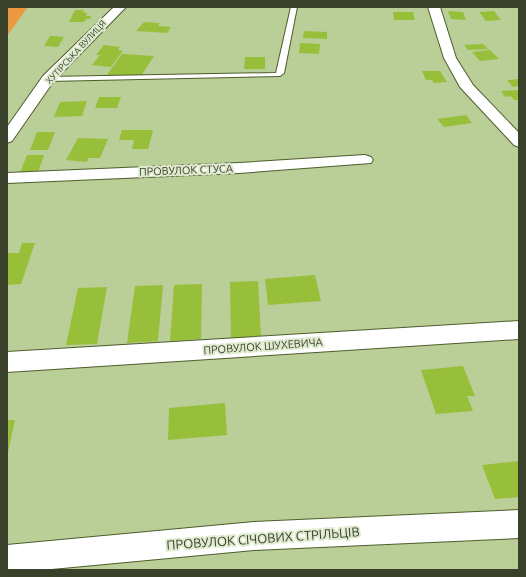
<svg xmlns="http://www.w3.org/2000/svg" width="526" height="577" viewBox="0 0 526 577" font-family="Ubuntu,sans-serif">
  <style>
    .green { fill: #eb9a42 }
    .building { fill: #97bf3a }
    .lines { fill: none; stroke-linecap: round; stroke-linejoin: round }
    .lane-casing { stroke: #4d5d2c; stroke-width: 2 }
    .street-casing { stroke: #4d5d2c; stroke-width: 2 }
    .lane { fill: #fff; fill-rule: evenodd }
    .street { fill: #fff; fill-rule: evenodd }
    .labels { text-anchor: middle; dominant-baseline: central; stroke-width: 4; stroke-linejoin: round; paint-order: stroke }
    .far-street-label { font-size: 9px; fill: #39412b; stroke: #dfeacf }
    .street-label { font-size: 11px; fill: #39412b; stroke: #dfeacf }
    .near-street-label { font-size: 13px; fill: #39412b; stroke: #dfeacf }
  </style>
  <rect width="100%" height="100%" fill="#bace98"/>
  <path class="green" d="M 7,7 L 28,7 L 7,36 Z"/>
  <path class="building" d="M 75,10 L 84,10 L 83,12 L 87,13 L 86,16 L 91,16 L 90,19 L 86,19 L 84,22 L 69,22 Z
    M 448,11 L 463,12 L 466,20 L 451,19 Z
    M 494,11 L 501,20 L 486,21 L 479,12 Z
    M 393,12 L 413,12 L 415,20 L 394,20 Z
    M 144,22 L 160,23 L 158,26 L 171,27 L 167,33 L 136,31 Z
    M 304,31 L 327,32 L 327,39 L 303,38 Z
    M 50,36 L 64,37 L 58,47 L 44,46 Z
    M 300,43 L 320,44 L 319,54 L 299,53 Z
    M 483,44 L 488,49 L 468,50 L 464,45 Z
    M 104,45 L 120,47 L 118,50 L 123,51 L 111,67 L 92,65 L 100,55 L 96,55 Z
    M 490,50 L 499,59 L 480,61 L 472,52 Z
    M 122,54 L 154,56 L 139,79 L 106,76 Z
    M 245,57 L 265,57 L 265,69 L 244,69 Z
    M 422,71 L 440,71 L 447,82 L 434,83 L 432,80 L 426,80 Z
    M 519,79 L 519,86 L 513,87 L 507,80 Z
    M 519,90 L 519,100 L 514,100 L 511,96 L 505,97 L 501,91 Z
    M 99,97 L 121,97 L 117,108 L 95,108 Z
    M 87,101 L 82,116 L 54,117 L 60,102 Z
    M 466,115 L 472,123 L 444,127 L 437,119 Z
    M 122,130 L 153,130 L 148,149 L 132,149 L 134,140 L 119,140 Z
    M 37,132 L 55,132 L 48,150 L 30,150 Z
    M 78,138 L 108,139 L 100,158 L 88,158 L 87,162 L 66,160 Z
    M 27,155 L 44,155 L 38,172 L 20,173 Z
    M 22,243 L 35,243 L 21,284 L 7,285 L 7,255 L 8,253 L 19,253 Z
    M 315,275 L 321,301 L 268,305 L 265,279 Z
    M 258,281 L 261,337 L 231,338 L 230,282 Z
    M 202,284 L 201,339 L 170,341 L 174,285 Z
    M 163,285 L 158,341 L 127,343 L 135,286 Z
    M 107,287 L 97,344 L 66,345 L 78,288 Z
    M 463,366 L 475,396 L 467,396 L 473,411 L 436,414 L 421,370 Z
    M 225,403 L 227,435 L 168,440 L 169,408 Z
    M 7,420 L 15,420 L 8,452 L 7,452 Z
    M 519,461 L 519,497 L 495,499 L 482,465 Z"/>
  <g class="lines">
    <defs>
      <path id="lane" d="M 291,7 L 297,7 L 284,73 L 280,76 L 48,81 L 45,79 L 48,77 L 276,73 Z"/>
      <path id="street" d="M 114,7 L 126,7 L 53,82 L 12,141 L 7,143 L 7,127 L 43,76 Z
        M 428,7 L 440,7 L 456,58 L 473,85 L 519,133 L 519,147 L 514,145 L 460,87 L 444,58 Z
        M 365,155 L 371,157 L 373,160 L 371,163 L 239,173 L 7,183 L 7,173 L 239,163 Z
        M 519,321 L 519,339 L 7,372 L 7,352 Z
        M 519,510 L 519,538 L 254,550 L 41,570 L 7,570 L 7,545 L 254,522 Z"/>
    </defs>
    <use href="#lane" class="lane-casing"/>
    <use href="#street" class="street-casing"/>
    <use href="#lane" class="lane"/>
    <use href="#street" class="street"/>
  </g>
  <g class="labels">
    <g class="far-street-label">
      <text transform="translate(76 52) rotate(-47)">ХУТІРСЬКА ВУЛИЦЯ</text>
    </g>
    <g class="street-label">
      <text transform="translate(186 170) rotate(-2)">ПРОВУЛОК СТУСА</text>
      <text transform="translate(263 346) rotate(-4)">ПРОВУЛОК ШУХЕВИЧА</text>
    </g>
    <g class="near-street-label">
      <text transform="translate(263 538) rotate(-4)">ПРОВУЛОК СІЧОВИХ СТРІЛЬЦІВ</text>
    </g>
  </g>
  <rect width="526" height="577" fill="none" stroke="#39412b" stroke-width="16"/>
</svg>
